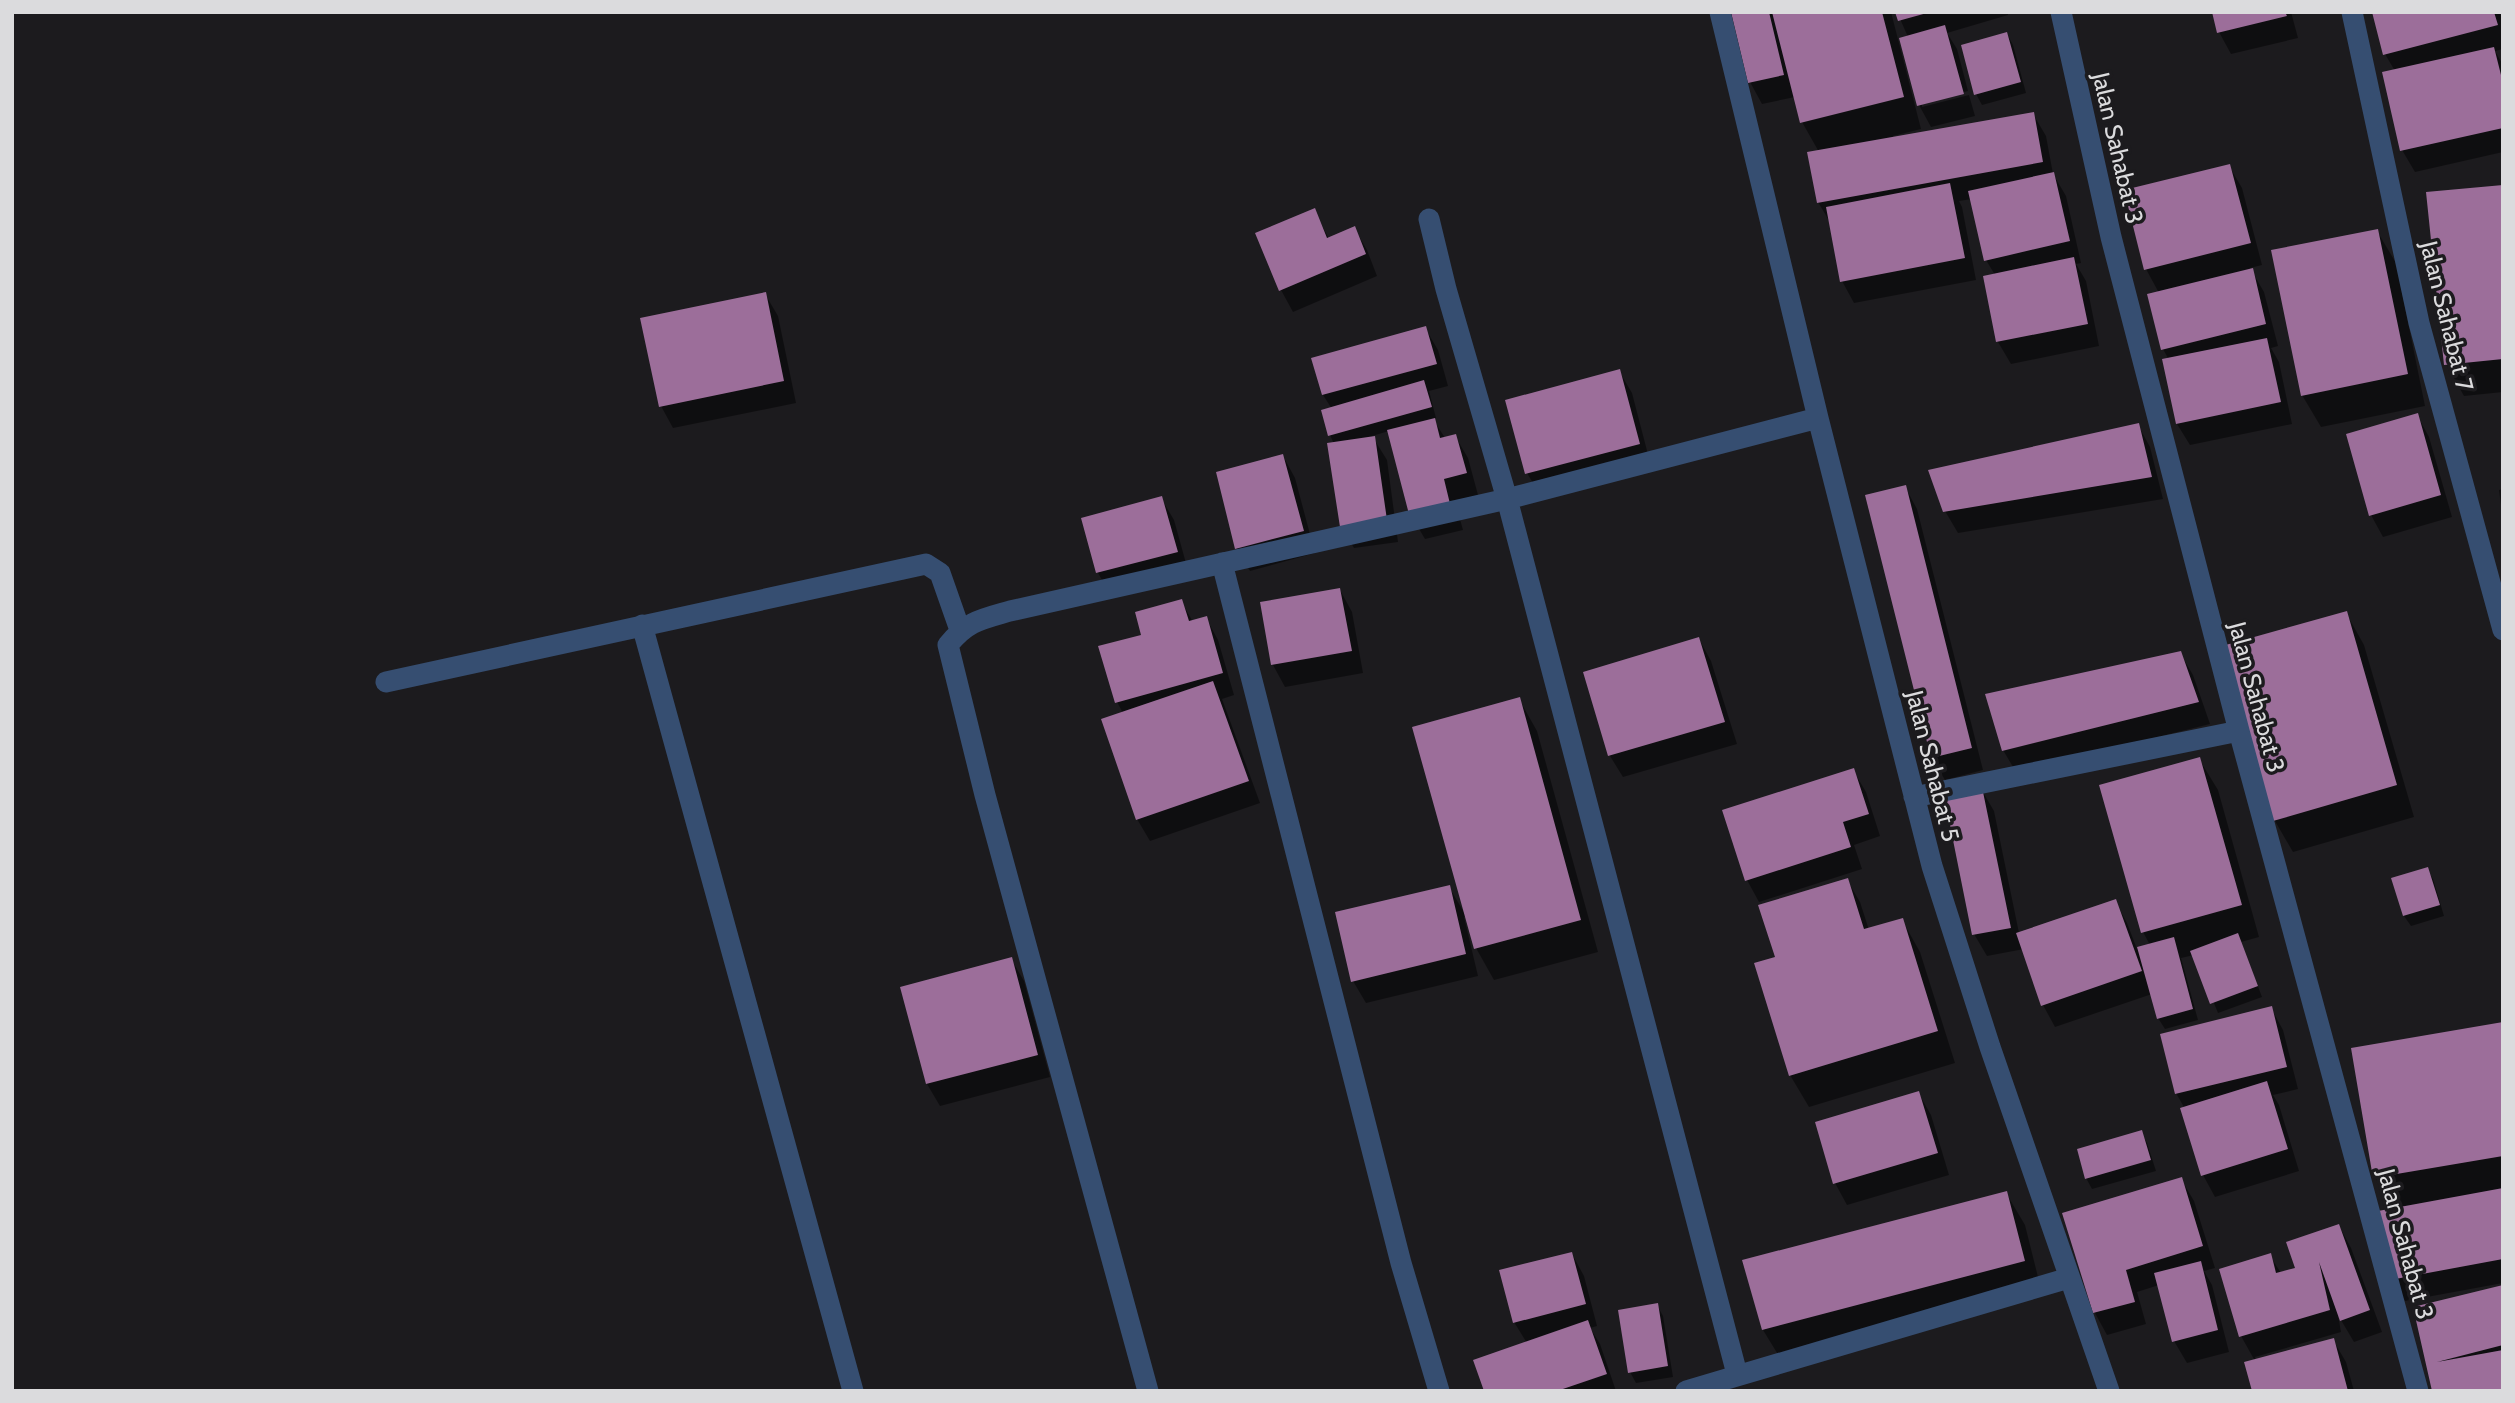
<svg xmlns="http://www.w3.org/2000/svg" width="2515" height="1403" viewBox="0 0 2515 1403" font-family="Cabin,sans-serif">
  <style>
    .shadow { fill: #0007 }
    .building { fill: #9c6e9a }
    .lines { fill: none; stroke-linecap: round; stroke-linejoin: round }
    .street { stroke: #364e71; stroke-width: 21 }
    .labels { text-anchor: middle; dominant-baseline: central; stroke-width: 7; stroke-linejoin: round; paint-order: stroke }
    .street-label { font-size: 24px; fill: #dbdbdd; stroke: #1c1b1e }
  </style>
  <rect width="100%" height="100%" fill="#1c1b1e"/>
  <path class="shadow" d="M 1733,12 L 1891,12 L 1921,129 L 1893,136 L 1894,138 L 2033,114 L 2046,136 L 2053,174 L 2066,196 L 2081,263 L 2076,264 L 2086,281 L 2099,346 L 2011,364 L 1998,342 L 1985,277 L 1995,275 L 1986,260 L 1972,199 L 1959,201 L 1962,207 L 1976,280 L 1854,303 L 1842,281 L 1831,224 L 1818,202 L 1819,152 L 1802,122 L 1795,97 L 1762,104 L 1750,82 Z
    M 1897,12 L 2008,12 L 2008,15 L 1947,33 L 1957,49 L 1968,91 L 1922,103 L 1922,107 L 1969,95 L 1975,116 L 1931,127 L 1919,105 L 1908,37 Z
    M 2214,12 L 2291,12 L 2298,38 L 2231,54 L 2219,32 Z
    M 2374,12 L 2500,12 L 2503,24 L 2503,49 L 2495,51 L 2503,65 L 2503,152 L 2415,172 L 2402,150 L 2395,71 L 2385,54 Z
    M 2007,34 L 2013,45 L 2026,93 L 1982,105 L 1976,94 Z
    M 2229,166 L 2242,188 L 2262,265 L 2250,268 L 2264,292 L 2278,346 L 2271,348 L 2279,362 L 2292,424 L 2190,445 L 2177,424 L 2169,360 L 2163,349 L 2159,293 L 2146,269 Z
    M 2503,186 L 2503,392 L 2464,396 L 2446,364 Z
    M 1314,210 L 1329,239 L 1354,228 L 1367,250 L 1377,276 L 1293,312 L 1281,290 Z
    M 2377,231 L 2396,263 L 2425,406 L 2321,427 L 2302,395 Z
    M 765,294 L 778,316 L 796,403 L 673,428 L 661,406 Z
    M 1425,328 L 1438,350 L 1448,386 L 1429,391 L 1436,418 L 1433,419 L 1445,438 L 1455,436 L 1468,458 L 1478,495 L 1455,501 L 1463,530 L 1425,539 L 1412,517 L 1389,431 L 1372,436 L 1387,460 L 1398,542 L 1354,548 L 1341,526 L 1334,444 L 1330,435 L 1332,409 L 1323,395 Z
    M 1619,371 L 1632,393 L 1651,466 L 1540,495 L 1527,473 Z
    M 2417,415 L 2429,437 L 2452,517 L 2383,537 L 2371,515 Z
    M 2138,425 L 2150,447 L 2163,499 L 1958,533 L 1945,511 Z
    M 1283,456 L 1295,478 L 1315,553 L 1250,571 L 1237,549 L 1218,473 Z
    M 1905,487 L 1917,509 L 1983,770 L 1945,780 L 1932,758 Z
    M 2503,489 L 2503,520 L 2499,490 Z
    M 1161,498 L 1174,520 L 1189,574 L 1110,594 L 1098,573 L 1083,519 Z
    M 1340,590 L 1352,612 L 1363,673 L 1285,687 L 1273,665 L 1262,604 Z
    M 1181,601 L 1193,622 L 1206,618 L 1218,640 L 1234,695 L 1222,699 L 1260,803 L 1150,841 L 1137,819 L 1123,713 L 1117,702 L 1144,636 Z
    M 2346,613 L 2364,645 L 2414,817 L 2293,852 L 2275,821 L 2225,647 Z
    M 1699,639 L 1711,661 L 1737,744 L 1623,777 L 1610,756 L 1585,673 Z
    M 2180,653 L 2193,675 L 2210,724 L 2016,772 L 2003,750 Z
    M 1519,699 L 1537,731 L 1598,952 L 1494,980 L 1476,948 L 1467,916 L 1464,917 L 1478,976 L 1366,1003 L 1353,981 L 1449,887 L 1465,914 Z
    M 2199,759 L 2218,790 L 2259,937 L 2241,942 L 2262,997 L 2218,1013 L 2194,955 L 2181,958 L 2198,1020 L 2165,1029 L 2158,1018 L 2152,994 L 2055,1027 L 2043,1005 L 2024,949 L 1987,956 L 1974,934 L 1981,789 L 1994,811 L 2019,933 L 2115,901 L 2127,923 L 2137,949 L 2150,945 L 2143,932 Z
    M 1853,770 L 1866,792 L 1880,836 L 1854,845 L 1862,869 L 1759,902 L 1747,880 Z
    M 2427,869 L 2433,879 L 2444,916 L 2411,926 L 2404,916 L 2394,879 Z
    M 1847,880 L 1860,902 L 1869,930 L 1902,920 L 1920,952 L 1955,1063 L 1809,1107 L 1790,1075 Z
    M 1011,959 L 1024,981 L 1050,1077 L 940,1106 L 927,1084 L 902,989 Z
    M 2271,1008 L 2283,1030 L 2298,1089 L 2273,1095 L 2279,1105 L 2299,1171 L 2215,1197 L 2203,1175 L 2185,1109 L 2176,1093 Z
    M 2503,1024 L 2503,1283 L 2405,1301 L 2392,1279 L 2393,1209 L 2375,1177 Z
    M 1919,1094 L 1931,1115 L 1949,1175 L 1847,1205 L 1835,1183 Z
    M 2141,1132 L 2147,1143 L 2156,1171 L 2092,1189 L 2086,1178 Z
    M 2181,1179 L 2194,1201 L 2215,1268 L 2204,1271 L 2212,1285 L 2229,1352 L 2187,1363 L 2174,1341 L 2159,1285 L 2137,1292 L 2146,1324 L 2107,1335 L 2095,1313 L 2065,1214 Z
    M 2006,1193 L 2025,1225 L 2042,1293 L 1782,1361 L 1763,1330 Z
    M 2339,1226 L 2351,1248 L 2382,1332 L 2354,1342 L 2338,1315 L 2341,1332 L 2255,1357 L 2256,1361 L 2333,1340 L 2346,1362 L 2354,1391 L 2254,1391 L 2255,1361 L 2241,1336 L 2270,1256 L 2281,1273 L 2298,1269 Z
    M 1572,1254 L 1584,1276 L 1597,1326 L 1590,1328 L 1600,1344 L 1616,1391 L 1486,1391 L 1527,1343 L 1514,1322 Z
    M 2503,1287 L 2503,1391 L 2428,1364 Z
    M 1657,1305 L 1663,1316 L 1673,1377 L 1636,1383 L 1630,1372 Z"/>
  <path class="building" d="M 1731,12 L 1769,12 L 1784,75 L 1748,83 Z
    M 1772,12 L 1882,12 L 1904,97 L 1800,123 Z
    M 1895,12 L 1927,12 L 1927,13 L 1898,21 Z
    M 2212,12 L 2285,12 L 2287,16 L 2217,33 Z
    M 2372,12 L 2494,12 L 2498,25 L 2383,55 Z
    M 1945,25 L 1964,94 L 1917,106 L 1899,38 Z
    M 2007,32 L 2021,82 L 1974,95 L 1961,45 Z
    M 2494,47 L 2503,83 L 2503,128 L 2400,151 L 2382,72 Z
    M 2034,112 L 2043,162 L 1817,203 L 1807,152 Z
    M 2230,164 L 2251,243 L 2144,270 L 2124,190 Z
    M 2054,172 L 2070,241 L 1984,261 L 1968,191 Z
    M 1950,183 L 1965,258 L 1840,282 L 1826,207 Z
    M 2503,185 L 2503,359 L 2444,365 L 2426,192 Z
    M 1315,208 L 1327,238 L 1355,226 L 1366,254 L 1279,291 L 1255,233 Z
    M 2378,229 L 2408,374 L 2301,396 L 2271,250 Z
    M 2074,257 L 2088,324 L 1996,342 L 1983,276 Z
    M 2253,268 L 2266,324 L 2161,350 L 2147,294 Z
    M 766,292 L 784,381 L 659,407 L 640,318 Z
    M 1426,326 L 1437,364 L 1322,395 L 1311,358 Z
    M 2267,338 L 2281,402 L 2176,424 L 2162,359 Z
    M 1620,369 L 1640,444 L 1525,474 L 1505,400 Z
    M 1424,380 L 1432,407 L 1328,436 L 1321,410 Z
    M 2418,413 L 2441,495 L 2369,516 L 2346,434 Z
    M 1435,418 L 1440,438 L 1456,434 L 1467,473 L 1444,479 L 1451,508 L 1410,518 L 1387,430 Z
    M 2139,423 L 2152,477 L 1943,512 L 1928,470 Z
    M 1375,436 L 1387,520 L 1340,527 L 1327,443 Z
    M 1283,454 L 1304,531 L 1235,549 L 1216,472 Z
    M 1906,485 L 1972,748 L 1931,758 L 1865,495 Z
    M 1162,496 L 1178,552 L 1096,573 L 1081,518 Z
    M 1340,588 L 1352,651 L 1271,665 L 1260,602 Z
    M 1182,599 L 1189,621 L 1207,616 L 1223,673 L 1115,703 L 1098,646 L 1141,635 L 1135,612 Z
    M 2347,611 L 2397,785 L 2273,821 L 2222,646 Z
    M 1699,637 L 1725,722 L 1608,756 L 1583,672 Z
    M 2181,651 L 2199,702 L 2002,751 L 1985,694 Z
    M 1213,681 L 1249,781 L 1136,820 L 1101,719 Z
    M 1520,697 L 1581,920 L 1474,949 L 1412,727 Z
    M 2200,757 L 2242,905 L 2141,933 L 2099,785 Z
    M 1854,768 L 1869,814 L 1843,822 L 1851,847 L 1745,881 L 1722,810 Z
    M 1982,787 L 2011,928 L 1972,935 L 1944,795 Z
    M 2428,867 L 2440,905 L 2403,916 L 2391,878 Z
    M 1848,878 L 1864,929 L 1903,918 L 1938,1031 L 1789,1076 L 1754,963 L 1775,957 L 1758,905 Z
    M 1450,885 L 1466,954 L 1351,982 L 1335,912 Z
    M 2116,899 L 2142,971 L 2041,1006 L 2016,933 Z
    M 2238,933 L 2258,986 L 2210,1004 L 2190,951 Z
    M 2174,937 L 2193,1009 L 2157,1019 L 2137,947 Z
    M 1012,957 L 1038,1055 L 926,1084 L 900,987 Z
    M 2272,1006 L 2287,1067 L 2175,1094 L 2160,1034 Z
    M 2503,1022 L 2503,1156 L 2373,1178 L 2351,1048 Z
    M 2267,1081 L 2288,1149 L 2201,1176 L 2180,1108 Z
    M 1919,1091 L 1938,1153 L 1833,1184 L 1815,1122 Z
    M 2142,1130 L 2151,1160 L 2085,1179 L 2077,1149 Z
    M 2182,1177 L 2203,1246 L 2126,1270 L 2135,1302 L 2093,1313 L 2062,1213 Z
    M 2503,1188 L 2503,1259 L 2390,1280 L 2378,1211 Z
    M 2007,1191 L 2025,1261 L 1762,1330 L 1742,1260 Z
    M 2339,1224 L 2370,1310 L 2340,1321 L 2319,1262 L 2330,1310 L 2239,1337 L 2219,1269 L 2271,1253 L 2276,1273 L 2295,1268 L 2286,1242 Z
    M 1572,1252 L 1586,1304 L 1513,1323 L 1499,1270 Z
    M 2201,1261 L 2218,1330 L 2172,1342 L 2154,1273 Z
    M 2503,1285 L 2503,1345 L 2437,1362 L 2503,1350 L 2503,1391 L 2432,1391 L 2413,1307 Z
    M 1658,1303 L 1668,1366 L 1628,1373 L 1618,1310 Z
    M 1588,1320 L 1607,1374 L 1557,1391 L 1484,1391 L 1473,1360 Z
    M 2334,1338 L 2348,1391 L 2252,1391 L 2244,1362 Z"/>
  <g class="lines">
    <path class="street" d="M 1720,12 L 1818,418 L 1932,866 L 1990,1047 L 2109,1391
      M 2061,12 L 2111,237 L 2239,731 L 2418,1391
      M 2352,12 L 2419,323 L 2503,630
      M 1429,219 L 1446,289 L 1507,499 L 1737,1374
      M 1222,563 L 1401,1263 L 1439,1391
      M 642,625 L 853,1391
      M 386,682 L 926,564 L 940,573 L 960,630
      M 1914,797 L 2239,731
      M 1148,1391 L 985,795 L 948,645 C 967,621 982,619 1010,611 L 1507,499 L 1818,418
      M 1686,1391 L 2069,1278"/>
  </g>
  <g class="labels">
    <g class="street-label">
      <text transform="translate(2118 148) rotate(77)">Jalan Sahabat 3</text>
      <text transform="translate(2447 316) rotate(76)">Jalan Sahabat 7</text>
      <text transform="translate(2257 697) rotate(75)">Jalan Sahabat 3</text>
      <text transform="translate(1933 766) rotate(76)">Jalan Sahabat 5</text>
      <text transform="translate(2406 1244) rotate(75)">Jalan Sahabat 3</text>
    </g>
  </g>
  <rect width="2515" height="1403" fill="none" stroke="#dbdbdd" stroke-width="28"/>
</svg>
